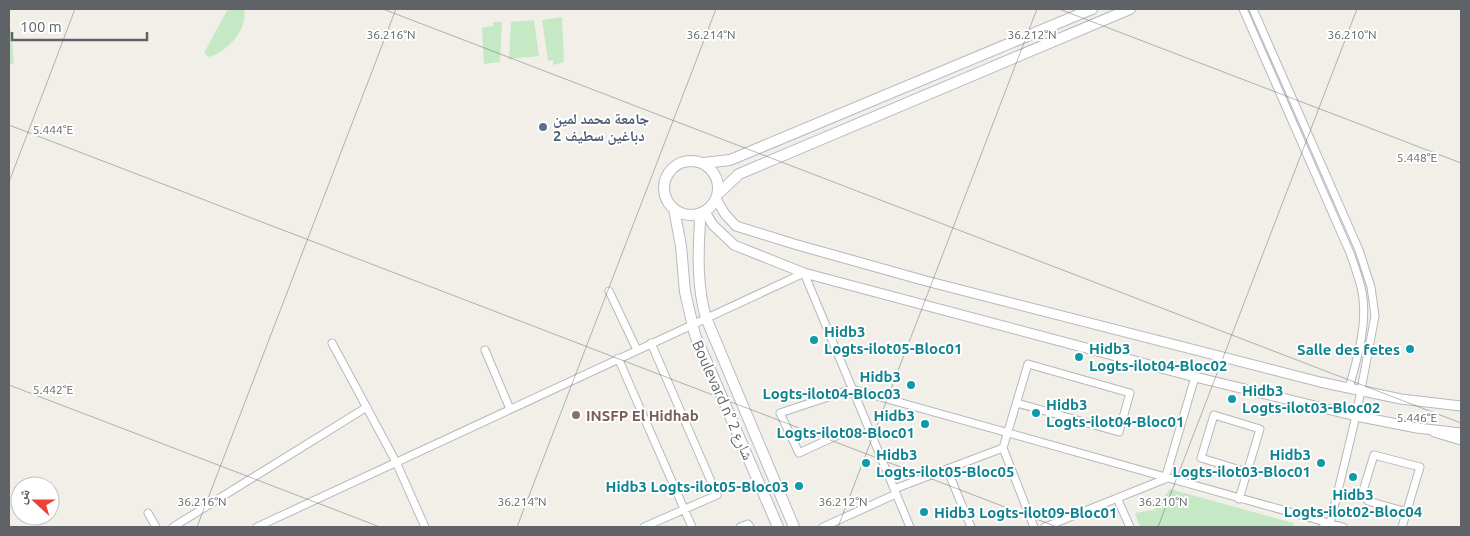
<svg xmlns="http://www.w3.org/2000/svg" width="1470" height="536" viewBox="0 0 1470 536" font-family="Ubuntu,'Noto Naskh Arabic',sans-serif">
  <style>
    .green { fill: #c5e8c5 }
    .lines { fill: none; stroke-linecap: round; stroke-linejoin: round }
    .minor-casing { stroke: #b5b8bc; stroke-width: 9 }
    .tertiary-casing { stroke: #b5b8bc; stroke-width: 11 }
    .secondary-casing { stroke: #b6babf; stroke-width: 12 }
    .minor { stroke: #fff; stroke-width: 7 }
    .tertiary { stroke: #fff; stroke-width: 9 }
    .secondary { stroke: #fff; stroke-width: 10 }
    .ticks { fill: none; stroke: #5f6368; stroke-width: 1; stroke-opacity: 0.45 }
    .service-dot { fill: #5c6f8a; stroke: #fff; stroke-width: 2 }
    .culture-dot { fill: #0f9aa8; stroke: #fff; stroke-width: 2 }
    .education-dot { fill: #8d6e63; stroke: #fff; stroke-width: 2 }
    .labels { text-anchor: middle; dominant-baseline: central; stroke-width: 4; stroke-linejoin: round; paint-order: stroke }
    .service-label { font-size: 15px; font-weight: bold; fill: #4e5e75; stroke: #fff; text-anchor: start }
    .culture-label { font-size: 15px; font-weight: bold; fill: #0d838f; stroke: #fff; text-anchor: start }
    .street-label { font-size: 15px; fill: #5f6368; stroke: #fff }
    .education-label { font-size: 15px; font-weight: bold; fill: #785e54; stroke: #fff; text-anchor: start }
    .ticks-label { font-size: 12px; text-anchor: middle; fill: #5f6368; stroke: #fff; stroke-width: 4; stroke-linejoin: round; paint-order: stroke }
  </style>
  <rect width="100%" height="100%" fill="#f1efe8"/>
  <path class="green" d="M 228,9 L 244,9 C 248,30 228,51 209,57 L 204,53 Z
    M 562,17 L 564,62 L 553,65 L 553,60 L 548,61 L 542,20 Z
    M 534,20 L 539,56 L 509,59 L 511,22 Z
    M 493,22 L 502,22 L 500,62 L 484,64 L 482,28 L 493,26 Z
    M 9,30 L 11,30 L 14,64 L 9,64 Z
    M 1170,489 L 1293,523 L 1294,527 L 1140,527 L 1135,513 L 1154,510 Z"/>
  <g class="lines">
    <defs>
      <path id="minor" d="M 1243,9 L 1350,253 C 1354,264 1358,276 1361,287 C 1369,320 1358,356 1349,388
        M 1253,9 L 1359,250 L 1371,287 L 1375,316 L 1356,416 L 1330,524 L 1323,527
        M 609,291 L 637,350
        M 332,343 L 396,462 L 425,527
        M 485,350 L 510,409
        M 618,358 L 692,527
        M 1017,403 L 1119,432 L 1130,393 L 1028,364 L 1003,448 L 1034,527
        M 1434,433 L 1461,441
        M 836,436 L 799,453 L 780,413 L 852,389 L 1343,527
        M 947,469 L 971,527
        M 894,489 L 1003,448
        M 1117,498 L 1130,527
        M 1239,499 L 1260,429 L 1214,415 L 1201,458 L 1247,472
        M 148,513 L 156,527
        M 173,527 L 367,407
        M 257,527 L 804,273 L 910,527
        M 644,527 L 717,495 L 651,343
        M 740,527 L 748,524 L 750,527
        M 823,527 L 896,494
        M 1045,527 L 1165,479 L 1195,377
        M 1402,527 L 1420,467 L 1374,455 L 1362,494 L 1368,501 L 1407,512"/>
      <path id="tertiary" d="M 716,199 L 725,214 L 736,226 L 794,244 L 926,281 L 1320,382 L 1401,399 L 1461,406
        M 705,212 L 713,225 L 734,245 L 804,273 L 1195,377 L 1356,416 L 1417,428 L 1461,433"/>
      <path id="secondary" d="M664 188a27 27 0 1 1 54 0a27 27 0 1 1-54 0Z
        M 704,163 L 730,160 L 1092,9
        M 720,192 L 739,174 L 1130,9
        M 674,209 L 681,246 L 685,292 L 695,335 L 778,527
        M 698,215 L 700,222 C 698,255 697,286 706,318 L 794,527"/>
    </defs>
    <use href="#minor" class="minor-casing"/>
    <use href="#tertiary" class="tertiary-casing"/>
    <use href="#secondary" class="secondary-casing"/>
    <use href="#minor" class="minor"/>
    <use href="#tertiary" class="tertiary"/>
    <use href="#secondary" class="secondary"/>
  </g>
  <path class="ticks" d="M 383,9 L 1461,423M 1059,9 L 1461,163M 9,125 L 1057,527M 9,182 L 75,9M 9,385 L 380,527M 197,527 L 396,9M 517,527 L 716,9M 838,527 L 1037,9M 1158,527 L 1357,9"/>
  <circle class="service-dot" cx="543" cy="127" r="5"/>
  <g class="culture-dot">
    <circle cx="814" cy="340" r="5"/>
    <circle cx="1410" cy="349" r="5"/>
    <circle cx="1079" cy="357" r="5"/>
    <circle cx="911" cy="385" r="5"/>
    <circle cx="1232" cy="399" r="5"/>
    <circle cx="1036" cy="413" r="5"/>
    <circle cx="925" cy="424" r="5"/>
    <circle cx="866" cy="463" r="5"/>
    <circle cx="1321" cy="463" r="5"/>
    <circle cx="1353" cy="477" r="5"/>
    <circle cx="799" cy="486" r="5"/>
    <circle cx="924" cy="512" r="5"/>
  </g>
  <circle class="education-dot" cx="576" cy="415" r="5"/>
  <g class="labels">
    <g class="service-label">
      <text x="553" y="118">جامعة محمد لمين<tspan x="553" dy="17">دباغين سطيف 2</tspan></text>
    </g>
    <g class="culture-label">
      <text x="824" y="331">Hidb3<tspan x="824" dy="17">Logts-ilot05-Bloc01</tspan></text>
      <text x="1089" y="348">Hidb3<tspan x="1089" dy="17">Logts-ilot04-Bloc02</tspan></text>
      <text x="1400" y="349" text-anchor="end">Salle des fetes</text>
      <text x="901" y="376" text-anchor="end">Hidb3<tspan x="901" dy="17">Logts-ilot04-Bloc03</tspan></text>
      <text x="1242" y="390">Hidb3<tspan x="1242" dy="17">Logts-ilot03-Bloc02</tspan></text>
      <text x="1046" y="404">Hidb3<tspan x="1046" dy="17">Logts-ilot04-Bloc01</tspan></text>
      <text x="915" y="415" text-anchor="end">Hidb3<tspan x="915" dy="17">Logts-ilot08-Bloc01</tspan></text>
      <text x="876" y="454">Hidb3<tspan x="876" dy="17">Logts-ilot05-Bloc05</tspan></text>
      <text x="1311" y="454" text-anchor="end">Hidb3<tspan x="1311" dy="17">Logts-ilot03-Bloc01</tspan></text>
      <text x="789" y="486" text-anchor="end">Hidb3 Logts-ilot05-Bloc03</text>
      <text x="1353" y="494" text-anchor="middle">Hidb3<tspan x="1353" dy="17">Logts-ilot02-Bloc04</tspan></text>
      <text x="934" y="512">Hidb3 Logts-ilot09-Bloc01</text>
    </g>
    <g class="street-label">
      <text transform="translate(723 400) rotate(66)">Boulevard n° شارع 2</text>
    </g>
    <g class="education-label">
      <text x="586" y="415">INSFP El Hidhab</text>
    </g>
  </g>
  <g class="ticks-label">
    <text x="391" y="39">36.216°N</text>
    <text x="711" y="39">36.214°N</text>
    <text x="1032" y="39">36.212°N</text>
    <text x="1352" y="39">36.210°N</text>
    <text x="53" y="134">5.444°E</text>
    <text x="1417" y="162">5.448°E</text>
    <text x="53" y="394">5.442°E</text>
    <text x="1417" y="422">5.446°E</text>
    <text x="202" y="506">36.216°N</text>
    <text x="522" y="506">36.214°N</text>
    <text x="843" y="506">36.212°N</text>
    <text x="1163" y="506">36.210°N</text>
  </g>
  <rect width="1470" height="536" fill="none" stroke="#5f6368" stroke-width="20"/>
  <g transform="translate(35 501) rotate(291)"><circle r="24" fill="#ffffff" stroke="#bfc1c3"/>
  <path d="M0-4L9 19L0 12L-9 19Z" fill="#ea4335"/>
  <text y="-8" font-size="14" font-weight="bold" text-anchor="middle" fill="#5f6368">ش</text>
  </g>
  <path d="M12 32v8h135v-8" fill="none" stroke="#5f6368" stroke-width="2.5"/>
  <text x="20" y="32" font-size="15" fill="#5f6368" stroke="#ffffff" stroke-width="4" paint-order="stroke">100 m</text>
</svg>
